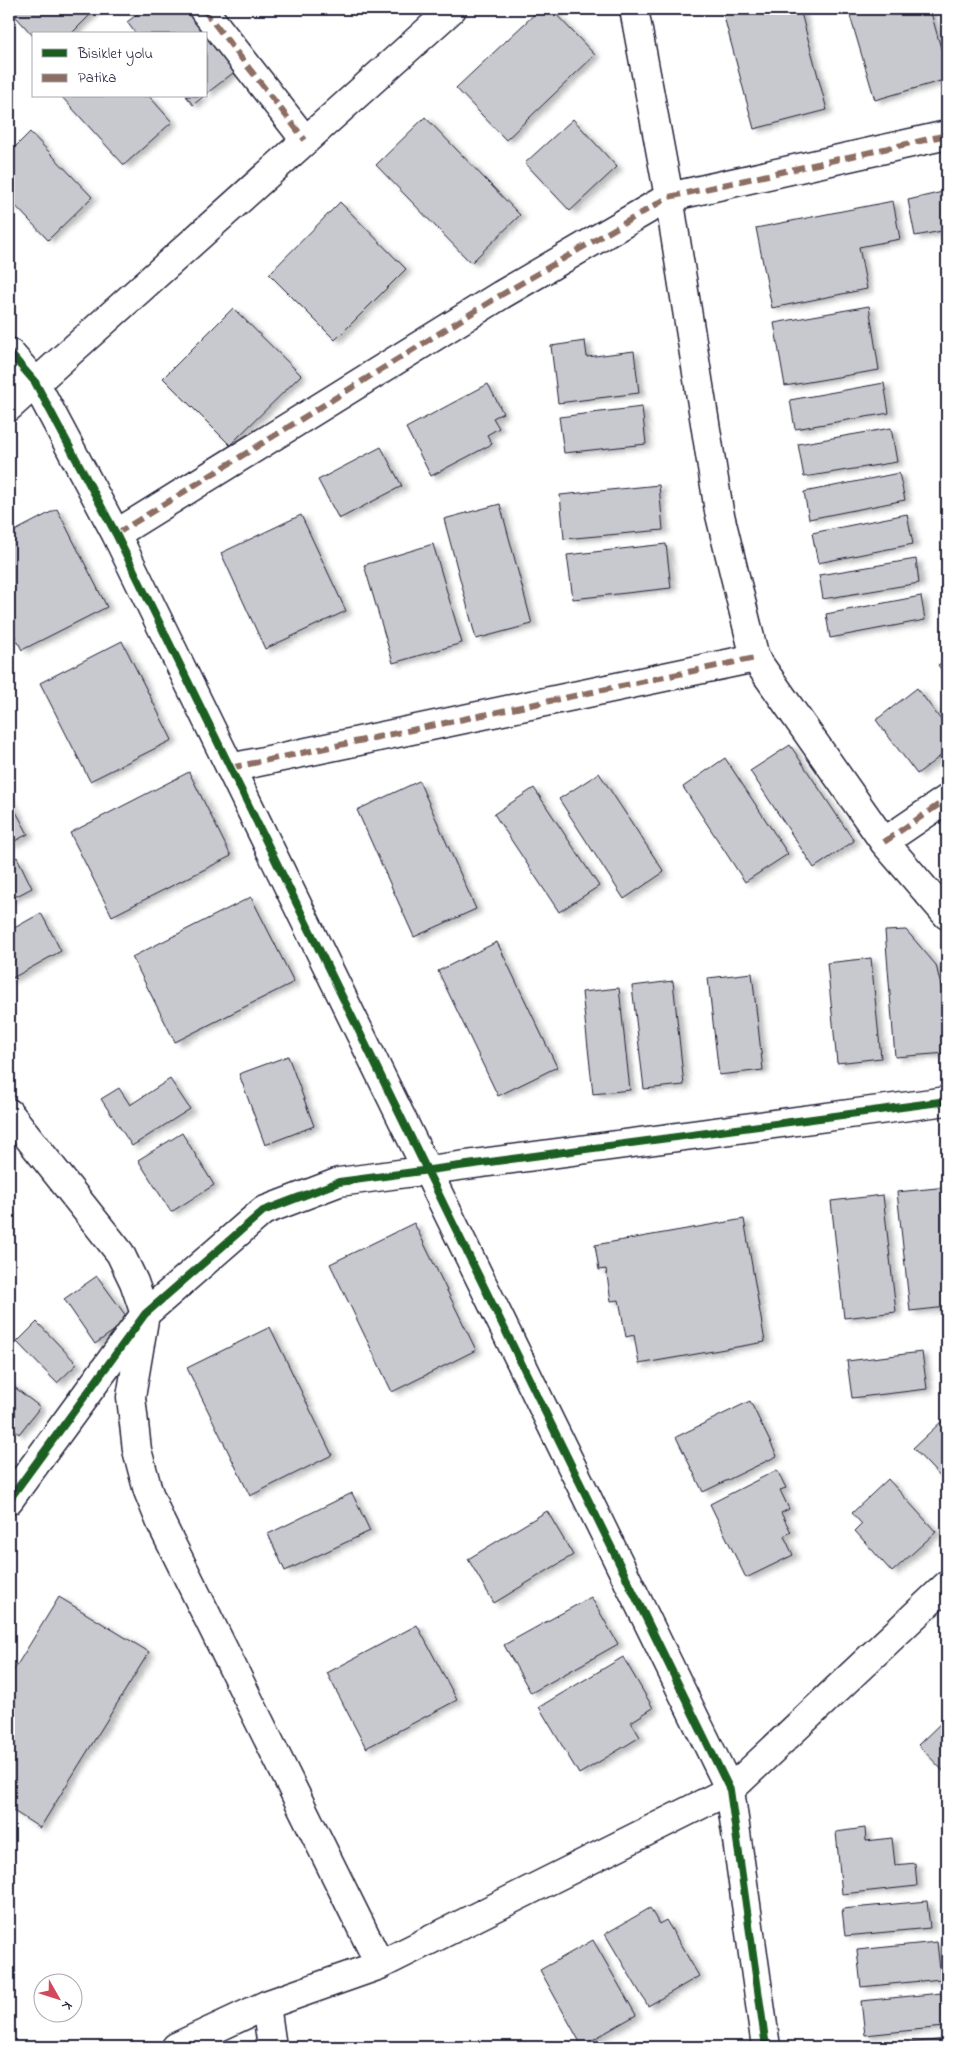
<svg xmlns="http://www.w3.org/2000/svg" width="956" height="2056" viewBox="0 0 956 2056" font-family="'Indie Flower',sans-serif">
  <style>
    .building { fill: #c8c8cf; stroke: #22223b; filter: url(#shadow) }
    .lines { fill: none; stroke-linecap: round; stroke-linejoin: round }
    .street-casing { stroke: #22223b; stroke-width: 31 }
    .street { stroke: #fff; stroke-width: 28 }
    .quiet { stroke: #8d6e63; stroke-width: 6; stroke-dasharray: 12 6; stroke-linecap: butt }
    .cycleway-casing { stroke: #fff; stroke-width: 11 }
    .cycleway { stroke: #1b5e20; stroke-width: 8 }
  </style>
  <defs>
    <filter id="shadow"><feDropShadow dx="5.5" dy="3" stdDeviation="2.5" flood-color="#0004"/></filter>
  </defs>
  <rect width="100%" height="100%" fill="#fff"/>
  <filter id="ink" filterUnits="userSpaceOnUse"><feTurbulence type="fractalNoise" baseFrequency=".02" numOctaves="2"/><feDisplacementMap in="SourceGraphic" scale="10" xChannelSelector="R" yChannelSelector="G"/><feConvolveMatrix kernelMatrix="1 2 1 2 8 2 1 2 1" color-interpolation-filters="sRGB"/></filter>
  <g filter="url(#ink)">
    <path class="building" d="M 9,9 L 96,9 L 71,34 L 34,34 L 34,37 Z
      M 144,9 L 197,9 L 242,66 L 206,94 L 206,34 L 136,34 L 127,22 Z
      M 540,9 L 551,9 L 595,55 L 506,140 L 456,88 Z
      M 722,9 L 800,9 L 827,110 L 754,129 Z
      M 848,9 L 930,9 L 947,70 L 947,79 L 875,100 Z
      M 61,96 L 149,96 L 172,122 L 124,165 Z
      M 186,96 L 204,96 L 193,105 Z
      M 425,117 L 520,215 L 471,263 L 376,165 Z
      M 573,119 L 617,167 L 570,211 L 525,163 Z
      M 30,132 L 92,197 L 48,240 L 9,199 L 9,153 Z
      M 947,191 L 947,230 L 915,236 L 908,200 Z
      M 893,201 L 900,239 L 859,247 L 867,289 L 772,308 L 756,228 Z
      M 340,202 L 406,269 L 335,340 L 269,274 Z
      M 869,306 L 879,370 L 785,386 L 774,323 Z
      M 233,308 L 301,375 L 230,445 L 163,378 Z
      M 585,341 L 587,357 L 634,351 L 639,393 L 558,403 L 551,346 Z
      M 884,383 L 889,413 L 795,429 L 790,400 Z
      M 488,384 L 503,413 L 493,418 L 499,428 L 487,435 L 492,444 L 431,476 L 406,428 Z
      M 642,407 L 646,444 L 564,453 L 559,417 Z
      M 891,428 L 897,462 L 804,477 L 798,444 Z
      M 381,447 L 402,486 L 339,519 L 318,480 Z
      M 899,473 L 905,500 L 809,519 L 804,492 Z
      M 659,485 L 663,530 L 564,539 L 560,495 Z
      M 500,504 L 532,624 L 476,639 L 444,519 Z
      M 57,509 L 107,607 L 22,650 L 9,625 L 9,534 Z
      M 907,514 L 913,544 L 818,563 L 812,533 Z
      M 301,515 L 346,611 L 265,649 L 221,553 Z
      M 433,544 L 462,643 L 393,663 L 364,565 Z
      M 666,544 L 671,588 L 573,599 L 567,555 Z
      M 916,559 L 919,583 L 823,599 L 819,575 Z
      M 921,596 L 925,620 L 830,638 L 826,614 Z
      M 122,641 L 172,740 L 90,781 L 40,683 Z
      M 947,659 L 947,677 L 938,665 Z
      M 917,688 L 947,728 L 947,751 L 917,774 L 876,720 Z
      M 790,745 L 854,841 L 814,868 L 750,771 Z
      M 725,758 L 788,854 L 745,882 L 683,787 Z
      M 189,772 L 231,856 L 112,916 L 70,833 Z
      M 599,773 L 664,872 L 624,899 L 559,799 Z
      M 419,781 L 476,909 L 414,937 L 357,810 Z
      M 534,788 L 599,886 L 559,912 L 494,814 Z
      M 9,799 L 28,834 L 9,844 Z
      M 17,857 L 32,888 L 9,900 L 9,861 Z
      M 251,897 L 294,982 L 175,1042 L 132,957 Z
      M 41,913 L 61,951 L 9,980 L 9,931 Z
      M 906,930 L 936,965 L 947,1012 L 947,1053 L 895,1057 L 885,931 Z
      M 497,942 L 557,1067 L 498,1096 L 438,971 Z
      M 871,958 L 881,1058 L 837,1063 L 827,963 Z
      M 752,973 L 763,1070 L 719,1075 L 708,978 Z
      M 673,981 L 684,1085 L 644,1089 L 632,986 Z
      M 619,988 L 630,1090 L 593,1094 L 582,992 Z
      M 288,1056 L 314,1126 L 265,1145 L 239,1074 Z
      M 170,1079 L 190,1109 L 132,1146 L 101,1099 L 119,1088 L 130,1105 Z
      M 182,1133 L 214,1185 L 171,1212 L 138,1160 Z
      M 947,1187 L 947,1307 L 910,1311 L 897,1192 Z
      M 883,1195 L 896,1312 L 844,1318 L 831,1201 Z
      M 744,1219 L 765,1342 L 639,1364 L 634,1335 L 626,1337 L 619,1300 L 611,1301 L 606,1269 L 599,1270 L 595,1245 Z
      M 414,1223 L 476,1350 L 392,1392 L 330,1264 Z
      M 97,1276 L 129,1320 L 95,1344 L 64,1299 Z
      M 37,1322 L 77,1364 L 57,1383 L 17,1342 Z
      M 270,1327 L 332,1455 L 250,1496 L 187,1368 Z
      M 922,1352 L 927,1389 L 852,1398 L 847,1361 Z
      M 9,1383 L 40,1407 L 19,1434 L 9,1426 Z
      M 750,1401 L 777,1456 L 703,1492 L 676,1437 Z
      M 943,1420 L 947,1424 L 947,1484 L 913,1448 Z
      M 777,1470 L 786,1488 L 780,1490 L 789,1509 L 781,1513 L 791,1532 L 784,1536 L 793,1555 L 746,1578 L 710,1504 Z
      M 888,1479 L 936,1532 L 892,1572 L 855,1531 L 862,1524 L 852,1513 Z
      M 352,1493 L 370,1531 L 285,1571 L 268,1534 Z
      M 547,1511 L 573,1555 L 494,1603 L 468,1559 Z
      M 59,1597 L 149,1652 L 40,1828 L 9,1808 L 9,1678 Z
      M 591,1597 L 618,1644 L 531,1693 L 504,1645 Z
      M 417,1625 L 457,1700 L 366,1748 L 327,1673 Z
      M 623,1657 L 653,1708 L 631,1722 L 640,1737 L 579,1774 L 539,1707 Z
      M 944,1720 L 947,1724 L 947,1775 L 918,1745 Z
      M 865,1828 L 866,1841 L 892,1838 L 895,1865 L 915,1863 L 917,1886 L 842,1894 L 836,1832 Z
      M 927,1901 L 930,1928 L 845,1936 L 842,1909 Z
      M 650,1908 L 659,1924 L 666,1920 L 699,1976 L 648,2006 L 605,1934 Z
      M 593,1940 L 636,2015 L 582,2046 L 540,1970 Z
      M 937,1942 L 941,1979 L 861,1987 L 857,1950 Z
      M 941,1993 L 944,2027 L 865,2035 L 861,2001 Z
      M 947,2039 L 947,2047 L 867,2047 Z
      M 454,2040 L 458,2047 L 437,2047 Z"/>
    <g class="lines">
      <defs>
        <path id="street" d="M 203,9 L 305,140
          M 634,9 L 669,197 L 719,511 L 755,658 L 884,842 L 947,915
          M 9,352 L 35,382 L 116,534 L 730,1790 L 766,2047
          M 9,407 L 452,9
          M 116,534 L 501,295 L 669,197 L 947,135
          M 230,768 L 755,658
          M 884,842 L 947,799
          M 9,1113 L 120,1253 L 134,1282 L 145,1314 L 131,1397 L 137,1450 L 148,1491 L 161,1523 L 380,1965
          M 9,1500 L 145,1314 L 263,1211 L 339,1182 L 947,1101
          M 266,2005 L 272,2047
          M 176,2047 L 266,2005 L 380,1965 L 730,1790 L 947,1585"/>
      </defs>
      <use href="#street" class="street-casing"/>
      <use href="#street" class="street"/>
      <path class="quiet" d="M 203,9 L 305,140
        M 116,534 L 501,295 L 669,197 L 947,135
        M 230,768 L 755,658
        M 884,842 L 947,799"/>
      <defs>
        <path id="cycleway" d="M 9,352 L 35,382 L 116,534 L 730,1790 L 766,2047
          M 9,1500 L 145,1314 L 263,1211 L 339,1182 L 947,1101"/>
      </defs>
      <use href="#cycleway" class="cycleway-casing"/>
      <use href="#cycleway" class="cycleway"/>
    </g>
  </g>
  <rect width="956" height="2056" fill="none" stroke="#fff" stroke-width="30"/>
  <rect x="15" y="15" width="926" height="2026" fill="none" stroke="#22223b" stroke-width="2" filter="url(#ink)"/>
  <rect x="32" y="32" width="175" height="65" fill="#ffffff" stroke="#a7a7b1"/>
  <rect x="42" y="49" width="25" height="8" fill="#1b5e20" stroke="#a7a7b1"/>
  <text x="78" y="58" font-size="15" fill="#22223b">Bisiklet yolu</text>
  <rect x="42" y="74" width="25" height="8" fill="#8d6e63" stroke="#a7a7b1"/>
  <text x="78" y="82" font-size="15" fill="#22223b">Patika</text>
  <g transform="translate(58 1998) rotate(129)"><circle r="24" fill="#ffffff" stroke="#a7a7b1"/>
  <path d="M0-4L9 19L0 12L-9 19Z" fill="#d1495b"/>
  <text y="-8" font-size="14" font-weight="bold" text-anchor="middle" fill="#22223b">K</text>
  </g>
</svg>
